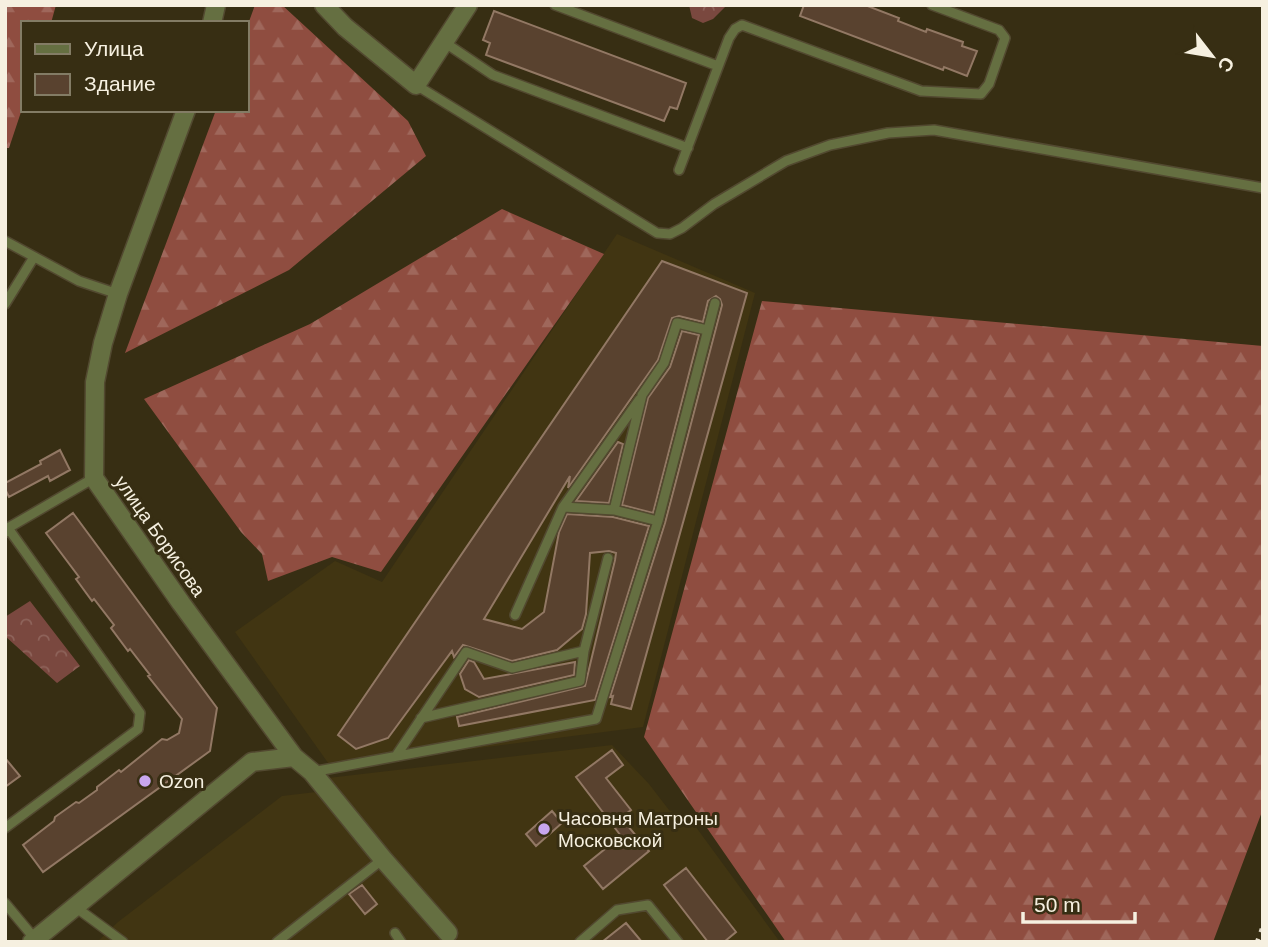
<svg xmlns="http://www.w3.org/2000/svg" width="1268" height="947" viewBox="0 0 1268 947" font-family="Helvetica,sans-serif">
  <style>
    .built { fill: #413512 }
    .forest { fill: url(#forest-firs) }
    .park { fill: url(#park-crowns) }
    .building { fill: #59422f; stroke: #927864; stroke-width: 2 }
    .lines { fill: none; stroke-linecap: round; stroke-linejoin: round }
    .service-casing { stroke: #524930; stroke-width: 12 }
    .minor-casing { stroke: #524930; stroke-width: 21 }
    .service { stroke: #656f41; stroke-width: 9 }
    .minor { stroke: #656f41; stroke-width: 18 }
    .rail { stroke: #e0d9c8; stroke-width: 4.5; stroke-dasharray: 3.5 7; stroke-linecap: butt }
    .poi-dot { fill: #c8a6ef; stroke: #372e13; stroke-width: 2.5 }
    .labels { text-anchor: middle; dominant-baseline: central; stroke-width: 6; stroke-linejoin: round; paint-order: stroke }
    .street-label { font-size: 19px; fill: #f6f0e0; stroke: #372e13 }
    .poi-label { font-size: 19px; fill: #f6f0e0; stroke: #372e13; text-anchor: start }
  </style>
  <defs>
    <pattern id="forest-firs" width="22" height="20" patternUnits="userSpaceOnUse" patternTransform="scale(1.75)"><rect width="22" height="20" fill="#8f4d40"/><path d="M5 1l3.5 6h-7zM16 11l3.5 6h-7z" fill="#9f675b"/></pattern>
    <pattern id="park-crowns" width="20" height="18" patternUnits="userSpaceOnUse" patternTransform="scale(1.75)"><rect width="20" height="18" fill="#7a483f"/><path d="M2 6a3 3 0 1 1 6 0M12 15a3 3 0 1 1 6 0" fill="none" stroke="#8e635a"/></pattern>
  </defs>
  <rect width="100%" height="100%" fill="#372e13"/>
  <path class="built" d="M 617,234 L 755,293 L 643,727 L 331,767 L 235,632 L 335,561 L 382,582 Z
    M 612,745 L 649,784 L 669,810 L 693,823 L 780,942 L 97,942 L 118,922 L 282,796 L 316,792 L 328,778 Z"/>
  <path class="forest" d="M 5,5 L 56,5 L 51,23 L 23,23 L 23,106 L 9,148 L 5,148 Z
    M 255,5 L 282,5 L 408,121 L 426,156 L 289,270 L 125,353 L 216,110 L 247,110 L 247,27 Z
    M 502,209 L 604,254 L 381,572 L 332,557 L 268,581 L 262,554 L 241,532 L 144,399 L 310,324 Z
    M 762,301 L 1263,346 L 1263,809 L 1213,942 L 786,942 L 644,737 Z"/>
  <path class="park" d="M 689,5 L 727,5 L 713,19 L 703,23 L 692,18 Z
    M 30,601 L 80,666 L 57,683 L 5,636 L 5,617 Z"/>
  <path class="building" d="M 804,5 L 865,5 L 899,18 L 898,21 L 926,32 L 927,29 L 963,42 L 962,46 L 977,51 L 967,76 L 944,67 L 943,70 L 800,16 Z
    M 494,11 L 686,83 L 677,109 L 670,107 L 664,121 L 486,55 L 490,43 L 483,40 Z
    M 662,261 L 747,293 L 631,709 L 611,704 L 613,696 L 610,697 L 665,523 L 722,305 L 720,299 L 716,296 L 708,301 L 703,322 L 679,316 L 672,318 L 658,360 L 568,488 L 570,476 L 484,619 L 522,629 L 544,612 L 559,532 L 567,514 L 613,517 L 649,526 L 595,700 L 459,726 L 457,717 L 585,686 L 615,560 L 616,553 L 609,551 L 590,553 L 586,614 L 582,629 L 557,650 L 512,661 L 463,645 L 454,657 L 452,651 L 388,738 L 356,749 L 338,735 Z
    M 682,331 L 699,335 L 653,513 L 622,505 L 648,398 L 670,367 Z
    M 618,442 L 623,444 L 609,503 L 576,501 Z
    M 60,450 L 70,470 L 50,481 L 48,476 L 9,497 L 5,489 L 5,483 L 41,464 L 40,461 Z
    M 73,513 L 217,708 L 210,751 L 43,872 L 23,845 L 54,821 L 55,817 L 76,802 L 79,803 L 97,790 L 97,787 L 119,770 L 121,772 L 162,739 L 167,740 L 179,733 L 182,719 L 148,676 L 150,675 L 130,649 L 128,651 L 111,628 L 114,625 L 94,599 L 92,601 L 76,579 L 79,577 L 46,533 Z
    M 469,660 L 474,662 L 484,679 L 575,662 L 574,675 L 479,697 L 465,689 L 460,674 Z
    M 612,750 L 623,765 L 606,778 L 631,810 L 621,818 L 649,851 L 603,889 L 584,866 L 621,836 L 576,777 Z
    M 5,758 L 20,776 L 5,787 Z
    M 552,811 L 562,823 L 536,846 L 526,834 Z
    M 686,868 L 736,932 L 724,942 L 708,942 L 664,885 Z
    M 362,885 L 377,904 L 365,914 L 349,894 Z
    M 626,923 L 642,942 L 602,942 Z"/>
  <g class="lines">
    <defs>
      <path id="service" d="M 555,5 L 718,66
        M 444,42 L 493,75 L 688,148
        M 416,85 L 657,233 L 670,234 L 682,228 L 714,204 L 786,161 L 830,145 L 888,133 L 934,130 L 1263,188
        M 679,170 L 729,38 L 735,29 L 742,25 L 921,91 L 981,94 L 989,84 L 1005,38 L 999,30 L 932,5
        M 5,241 L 79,281 L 118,294
        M 5,304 L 34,257
        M 614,510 L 563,507 L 639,400
        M 658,521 L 614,510 L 642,395 L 664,363 L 677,323 L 707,330
        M 6,532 L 8,528 L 94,478
        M 515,615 L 563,507
        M 421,718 L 580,681 L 584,651
        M 396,756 L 466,652 L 512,668 L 584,651 L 608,558
        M 312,772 L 596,719 L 658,521 L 715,303
        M 5,828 L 138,729 L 140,713 L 8,528
        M 5,903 L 35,939
        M 74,906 L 123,942
        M 395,933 L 401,942
        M 277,942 L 383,859
        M 580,942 L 617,910 L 648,905 L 678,942"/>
      <path id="minor" d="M 324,5 L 345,27 L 416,85 L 468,5
        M 212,23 L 216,5
        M 186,110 L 118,294 L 103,343 L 95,382 L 94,478 L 181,603 L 294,757
        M 32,942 L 252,762 L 294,757 L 312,772 L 383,859 L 448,933"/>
    </defs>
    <use href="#service" class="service-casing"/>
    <use href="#minor" class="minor-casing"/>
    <use href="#service" class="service"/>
    <use href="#minor" class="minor"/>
    <path class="rail" d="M 1257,942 L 1263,926"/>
  </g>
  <g class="poi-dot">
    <circle cx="145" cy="781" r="7"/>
    <circle cx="544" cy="829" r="7"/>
  </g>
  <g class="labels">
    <g class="street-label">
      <text transform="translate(160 536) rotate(55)">улица Борисова</text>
    </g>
    <g class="poi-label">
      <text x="159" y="781">Ozon</text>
      <text x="558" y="818">Часовня Матроны<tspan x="558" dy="22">Московской</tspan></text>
    </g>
  </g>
  <rect width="1268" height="947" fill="none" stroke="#f6f0e0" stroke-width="14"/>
  <rect x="21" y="21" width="228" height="91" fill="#372e13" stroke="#837c65" stroke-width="2"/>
  <rect x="35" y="44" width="35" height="10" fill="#656f41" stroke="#837c65" stroke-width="2"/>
  <text x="84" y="56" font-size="21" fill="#f6f0e0">Улица</text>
  <rect x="35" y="74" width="35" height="21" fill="#59422f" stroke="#837c65" stroke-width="2"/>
  <text x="84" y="91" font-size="21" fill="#f6f0e0">Здание</text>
  <g transform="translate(1212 56) rotate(121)" stroke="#372e13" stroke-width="5" paint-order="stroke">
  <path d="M0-5L12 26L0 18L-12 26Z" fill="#f6f0e0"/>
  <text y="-10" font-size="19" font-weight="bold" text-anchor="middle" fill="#f6f0e0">С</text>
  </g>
  <path d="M1023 912v10h112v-10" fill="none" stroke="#f6f0e0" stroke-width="3.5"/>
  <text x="1034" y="912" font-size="21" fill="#f6f0e0" stroke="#372e13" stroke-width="5" paint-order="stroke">50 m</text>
</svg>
